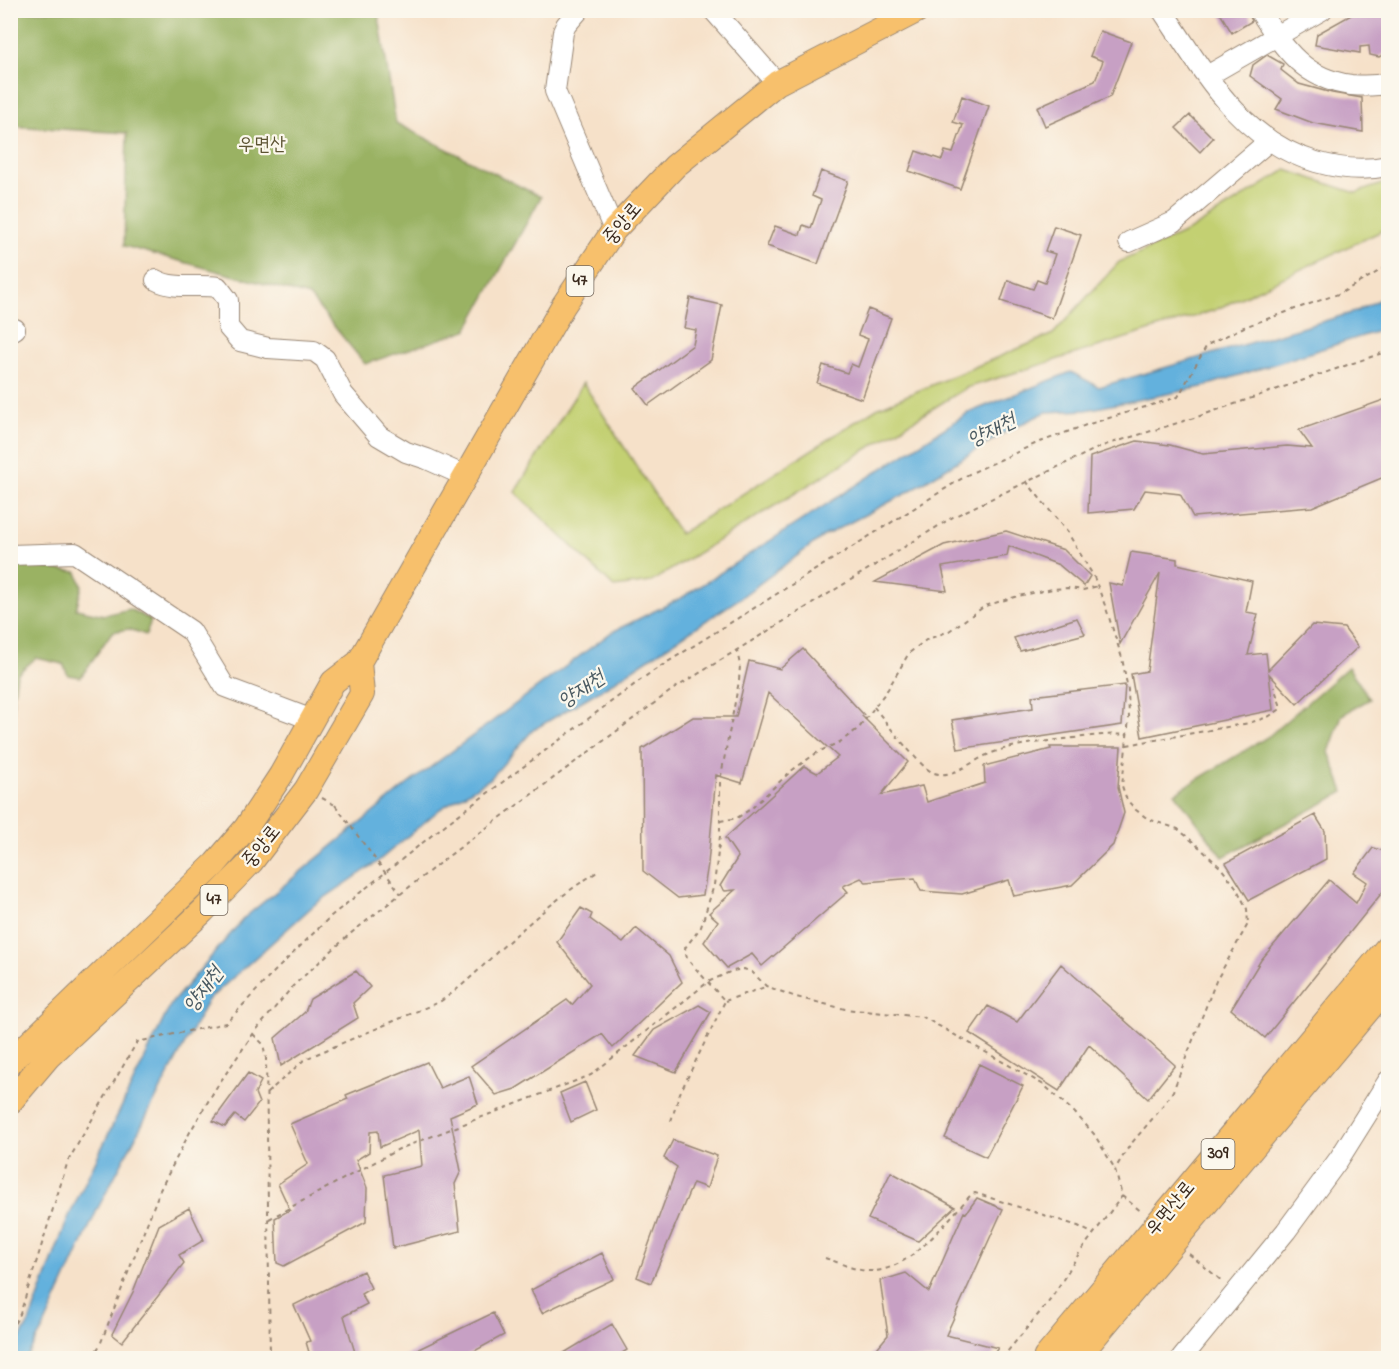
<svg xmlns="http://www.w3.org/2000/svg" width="1399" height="1369" viewBox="0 0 1399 1369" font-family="'Indie Flower','Poor Story',sans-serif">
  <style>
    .green { fill: #c3d072; stroke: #7f7d48; stroke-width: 1.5 }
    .forest { fill: #9ab264; stroke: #6a6e41; stroke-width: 1.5 }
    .water { fill: #64b1dd; stroke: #506e7e; stroke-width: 1.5 }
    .building { fill: #c7a0c4 }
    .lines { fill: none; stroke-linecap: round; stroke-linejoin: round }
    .minor-casing { stroke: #988674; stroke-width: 22 }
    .major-casing { stroke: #988674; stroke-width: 26 }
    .highway-casing { stroke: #988674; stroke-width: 29 }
    .path { stroke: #988674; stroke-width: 2; stroke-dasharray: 4.5 4.5; stroke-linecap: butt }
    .minor { stroke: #fff; stroke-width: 20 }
    .major { stroke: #f7c06c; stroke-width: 24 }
    .highway { stroke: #f7c06c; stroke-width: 27 }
    .path-bridge { stroke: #988674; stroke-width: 2; stroke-dasharray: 4.5 4.5; stroke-linecap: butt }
    .labels { text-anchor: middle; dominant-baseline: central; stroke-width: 4.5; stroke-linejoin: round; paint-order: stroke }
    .shield { fill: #fbf7ec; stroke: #75685c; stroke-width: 1.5 }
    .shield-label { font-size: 18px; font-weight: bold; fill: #3b2a1e }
    .park-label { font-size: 20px; fill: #5d5433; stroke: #fbf7ec }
    .street-label { font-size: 20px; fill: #3b2a1e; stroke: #fbf7ec }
    .water-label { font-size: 21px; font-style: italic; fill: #495961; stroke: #fbf7ec }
  </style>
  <rect width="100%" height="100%" fill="#fbf7ec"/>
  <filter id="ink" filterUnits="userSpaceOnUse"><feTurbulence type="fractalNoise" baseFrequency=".0167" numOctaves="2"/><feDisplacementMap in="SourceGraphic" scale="12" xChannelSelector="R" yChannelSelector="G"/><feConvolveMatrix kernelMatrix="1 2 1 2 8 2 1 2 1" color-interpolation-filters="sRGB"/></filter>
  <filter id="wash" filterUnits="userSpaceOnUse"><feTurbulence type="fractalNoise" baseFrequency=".008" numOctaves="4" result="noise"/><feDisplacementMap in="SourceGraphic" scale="24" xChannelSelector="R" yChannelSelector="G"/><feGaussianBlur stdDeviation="1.35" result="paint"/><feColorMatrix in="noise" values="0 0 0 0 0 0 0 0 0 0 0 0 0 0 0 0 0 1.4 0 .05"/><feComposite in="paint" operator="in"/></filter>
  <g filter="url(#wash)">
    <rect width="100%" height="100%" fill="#f6e1c9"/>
    <path class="green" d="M 1286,170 L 1356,193 L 1388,182 L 1388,228 L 1215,310 L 966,388 L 651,582 L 614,587 L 515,492 L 583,383 L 680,534 L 877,408 L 1053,334 L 1119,262 L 1192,229 Z"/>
    <path class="forest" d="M 10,11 L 378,11 L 396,123 L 541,197 L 467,330 L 365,364 L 309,296 L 124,246 L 127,133 L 11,126 Z
      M 10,563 L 77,572 L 82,586 L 76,609 L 104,615 L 130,609 L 151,620 L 146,635 L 129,629 L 112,632 L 81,677 L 68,675 L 63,664 L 36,658 L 17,674 L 13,699 L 13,713 L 11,713 Z
      M 1348,667 L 1370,699 L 1342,715 L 1329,752 L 1344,792 L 1223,857 L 1175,793 L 1269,736 Z"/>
    <path class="water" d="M 1388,295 L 1388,328 L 1202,387 L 1086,410 L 1046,412 L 1007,431 L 903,495 L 824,536 L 736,601 L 607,686 L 533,730 L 490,779 L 440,809 L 376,863 L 314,905 L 208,1000 L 98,1208 L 43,1329 L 26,1358 L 11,1358 L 11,1353 L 29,1323 L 68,1218 L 171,1004 L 244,918 L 408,784 L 612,632 L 683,597 L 968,413 L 1071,372 L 1099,387 L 1355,312 Z"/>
    <g id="blocks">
      <path class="building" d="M 1218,10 L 1247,10 L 1252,21 L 1232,33 Z
        M 1360,10 L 1389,10 L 1389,52 L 1379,57 L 1370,55 L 1369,46 L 1360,47 L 1360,53 L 1315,45 L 1317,34 Z
        M 1100,31 L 1131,42 L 1110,97 L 1045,126 L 1037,107 L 1095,81 L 1103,61 L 1090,56 Z
        M 1267,55 L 1283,64 L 1281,70 L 1299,84 L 1332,93 L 1362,98 L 1363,132 L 1313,123 L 1276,109 L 1282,99 L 1250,76 L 1253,65 Z
        M 962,96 L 989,106 L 960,189 L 909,171 L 916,151 L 942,160 L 945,151 L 953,153 L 963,125 L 953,122 Z
        M 1190,115 L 1213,138 L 1200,152 L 1176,128 Z
        M 821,171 L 848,181 L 818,264 L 767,246 L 775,226 L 800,235 L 803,225 L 811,228 L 821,200 L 812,196 Z
        M 1054,226 L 1081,235 L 1052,318 L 1001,301 L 1008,280 L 1033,289 L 1037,280 L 1045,283 L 1055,254 L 1045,251 Z
        M 690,298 L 722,305 L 711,360 L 648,405 L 635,388 L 693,345 L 696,330 L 684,328 Z
        M 868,309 L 891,318 L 862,399 L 817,383 L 823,365 L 847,373 L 851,364 L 858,367 L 868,339 L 858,335 Z
        M 1389,398 L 1389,475 L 1312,507 L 1193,517 L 1180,494 L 1145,490 L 1134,509 L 1088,513 L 1090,457 L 1137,441 L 1170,445 L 1203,454 L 1287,446 L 1312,448 L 1299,430 Z
        M 1006,531 L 1064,550 L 1090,576 L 1084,586 L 1059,565 L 1009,546 L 1007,556 L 942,567 L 947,591 L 875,582 L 944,545 Z
        M 1131,552 L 1177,559 L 1177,564 L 1252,581 L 1246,612 L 1258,614 L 1248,655 L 1266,653 L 1268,670 L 1312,625 L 1344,628 L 1358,647 L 1297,704 L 1269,674 L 1273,710 L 1142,737 L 1131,674 L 1147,671 L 1160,573 L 1120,644 L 1109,583 L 1123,586 Z
        M 1077,618 L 1085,634 L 1020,651 L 1014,638 Z
        M 803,649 L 864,715 L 862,716 L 908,762 L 881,795 L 922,786 L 927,802 L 985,783 L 984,766 L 1051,749 L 1050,747 L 1121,747 L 1118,787 L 1124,813 L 1113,845 L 1072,885 L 1014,896 L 1009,880 L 962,894 L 921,891 L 915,878 L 866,882 L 861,878 L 843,886 L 848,892 L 762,966 L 752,954 L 727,968 L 704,942 L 718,921 L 709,913 L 735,890 L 725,891 L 720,886 L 738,857 L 725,838 L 804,766 L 817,773 L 838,757 L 768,693 L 742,783 L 716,775 L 708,864 L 703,895 L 678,898 L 643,871 L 642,749 L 693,717 L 736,717 L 749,661 L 780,669 Z
        M 1125,685 L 1122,725 L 958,749 L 952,720 L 1033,708 L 1032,696 Z
        M 1315,815 L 1325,831 L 1326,859 L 1249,900 L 1226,863 Z
        M 1373,848 L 1389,852 L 1389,884 L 1265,1038 L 1231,1009 L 1261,960 L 1329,880 L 1356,903 L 1367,882 L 1354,873 Z
        M 581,908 L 592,914 L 590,919 L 623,943 L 636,928 L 669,956 L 682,982 L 613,1048 L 602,1034 L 515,1089 L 496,1095 L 471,1066 L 567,1000 L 572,1005 L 590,984 L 557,942 Z
        M 1061,964 L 1175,1065 L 1148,1099 L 1089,1045 L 1059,1091 L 969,1033 L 988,1006 L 1017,1022 Z
        M 356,971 L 370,987 L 353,1003 L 358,1018 L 281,1066 L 275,1038 L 305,1012 L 310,999 Z
        M 699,1005 L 711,1012 L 676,1072 L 635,1056 L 654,1030 Z
        M 427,1062 L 440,1088 L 469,1076 L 478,1104 L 450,1116 L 461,1171 L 455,1184 L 460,1231 L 393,1248 L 384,1175 L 422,1166 L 419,1130 L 380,1147 L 378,1131 L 370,1132 L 369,1152 L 356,1160 L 367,1188 L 366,1222 L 284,1266 L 277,1263 L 275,1218 L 290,1210 L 278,1184 L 308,1164 L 290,1124 L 348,1099 L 346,1095 Z
        M 979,1064 L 1023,1086 L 986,1157 L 945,1138 Z
        M 248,1073 L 261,1081 L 255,1093 L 259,1103 L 244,1122 L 235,1115 L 225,1127 L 213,1121 Z
        M 585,1082 L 596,1110 L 571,1122 L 560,1093 Z
        M 673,1140 L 717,1156 L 707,1188 L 693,1183 L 651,1283 L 637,1277 L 677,1167 L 664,1158 Z
        M 891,1172 L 955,1207 L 918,1241 L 868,1219 Z
        M 977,1198 L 1003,1209 L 946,1335 L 998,1348 L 990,1359 L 868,1359 L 888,1335 L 880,1281 L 906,1273 L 929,1292 L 964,1212 L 966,1213 Z
        M 189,1208 L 204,1240 L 179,1255 L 184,1263 L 122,1342 L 112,1334 L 133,1292 L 159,1225 Z
        M 602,1253 L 614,1279 L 542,1313 L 531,1290 Z
        M 363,1271 L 371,1288 L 361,1294 L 367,1304 L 344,1316 L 357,1359 L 311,1359 L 306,1342 L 310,1341 L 294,1305 Z
        M 493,1313 L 504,1335 L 460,1359 L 398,1359 Z
        M 612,1324 L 627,1350 L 613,1359 L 554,1359 Z"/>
    </g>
  </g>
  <g filter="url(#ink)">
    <use href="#blocks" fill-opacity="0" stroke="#988674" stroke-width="1.5"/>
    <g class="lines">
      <defs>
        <path id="minor" d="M 579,10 L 566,25 L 563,32 L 555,91 L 614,230
          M 713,10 L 777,83
          M 1162,10 C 1203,71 1241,141 1316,162 C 1340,169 1364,171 1388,166
          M 1259,10 C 1284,48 1303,79 1351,85 C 1364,86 1376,86 1388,83
          M 1207,76 L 1322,10
          M 1129,242 L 1174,222 L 1269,141
          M 156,280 C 174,290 197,284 218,287 L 228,300 L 228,327 L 240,341 L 268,348 L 314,351 L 325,359 L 343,394 L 379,436 L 406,452 L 427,459 L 465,476
          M 10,332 L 15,329
          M 10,555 L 75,553 L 191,631 L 225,687 L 310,719
          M 1182,1358 L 1286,1231 L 1339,1159 L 1388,1081"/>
        <path id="major" d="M 10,1062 L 215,864 L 246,828 L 281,775 L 333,682 L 359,662 L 563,306 L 614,230 L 675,166 L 777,83 L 918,10
          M 10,1102 L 48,1057 L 203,911 L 251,862 L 306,790 L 362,694 L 359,662"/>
        <path id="highway" d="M 1047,1358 L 1388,949
          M 1075,1358 L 1388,984"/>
      </defs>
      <use href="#minor" class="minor-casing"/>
      <use href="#major" class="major-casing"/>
      <use href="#highway" class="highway-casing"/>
      <path class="path" d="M 1026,481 L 1068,533 L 1094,577 L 1106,608 L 1122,658 L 1128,690 L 1129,718 L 1122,786 L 1127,800 L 1136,810 L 1148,819 L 1178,829 L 1199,847 L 1221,868 L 1236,887 L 1247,909 L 1248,924 L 1216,981 L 1173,1091 L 1159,1111 L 1130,1145 L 1115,1169
        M 874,707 C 885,721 919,766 932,772 C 950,781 972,761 987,755 C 1012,744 1038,743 1064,739 C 1085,737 1107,733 1128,735
        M 1127,745 L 1249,723 L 1268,717 L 1279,710 L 1280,704 L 1274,687
        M 322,798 L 335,805
        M 720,821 L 737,818 L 752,808 L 791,771 L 818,752 L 840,742 L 859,728 L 888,689 L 909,653 L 926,640 L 949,631 L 985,606 L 1018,596 L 1053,589 L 1068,588 L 1083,590 L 1098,586
        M 725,1001 L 765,987
        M 253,1034 L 263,1044 L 266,1058 L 270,1358
        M 267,1093 L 305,1059 L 441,1001 C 462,987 479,970 497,952 C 529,923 562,893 599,871
        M 671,1121 L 680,1093 L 725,1001 L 687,959 L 685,948 L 701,927 L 714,885 L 720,836 L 720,781 L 739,681 L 740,665 L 737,651
        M 269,1219 L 399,1149 L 591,1075 L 708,982 L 732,971 L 744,969 L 752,972 L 766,986 L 796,997 L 845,1009 L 923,1017 L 1044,1085 L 1074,1112 L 1094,1134 L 1115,1169 L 1122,1196 L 1142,1212
        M 1189,1254 L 1222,1281
        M 825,1258 C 841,1263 857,1272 874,1271 C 913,1268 946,1221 971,1195 L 975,1193 L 1078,1226 L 1094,1234
        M 10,1331 L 20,1314 L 68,1161 L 137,1042 L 226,1023 L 274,972 L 331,916 L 446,824 L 650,673 L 969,474 L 1035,444 L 1086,425 L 1178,397 L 1207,345 L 1244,327 L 1341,293 L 1388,266
        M 92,1358 L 100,1345 L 160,1190 L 190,1132 L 216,1088 L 253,1034 L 293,986 L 350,934 L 446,858 L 672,690 L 953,517 L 1102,446 L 1194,418 L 1388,351
        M 1002,1358 L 1051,1299 L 1080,1252 L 1122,1196"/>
      <use href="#minor" class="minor"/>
      <use href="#major" class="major"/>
      <use href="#highway" class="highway"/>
      <path class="path-bridge" d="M 335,805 L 401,894"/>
    </g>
  </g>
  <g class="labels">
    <g class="shield">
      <rect x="566.5" y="266" width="27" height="30" rx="4.5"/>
      <rect x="200.5" y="885" width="27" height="30" rx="4.5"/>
      <rect x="1201.5" y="1139" width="33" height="30" rx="4.5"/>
    </g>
    <g class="shield-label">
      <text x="580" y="281">47</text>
      <text x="214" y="900">47</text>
      <text x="1218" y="1154">309</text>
    </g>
    <g class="park-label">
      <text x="262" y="145">우면산</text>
    </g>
    <g class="street-label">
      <text transform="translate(623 224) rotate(-50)">중앙로</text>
      <text transform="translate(262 847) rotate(-51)">중앙로</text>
      <text transform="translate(1171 1209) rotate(-50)">우면산로</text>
    </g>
    <g class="water-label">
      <text transform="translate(992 431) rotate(-26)">양재천</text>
      <text transform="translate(582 690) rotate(-34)">양재천</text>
      <text transform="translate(204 990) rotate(-53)">양재천</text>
    </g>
  </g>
  <rect width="1399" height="1369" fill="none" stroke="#fbf7ec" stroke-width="36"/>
</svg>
